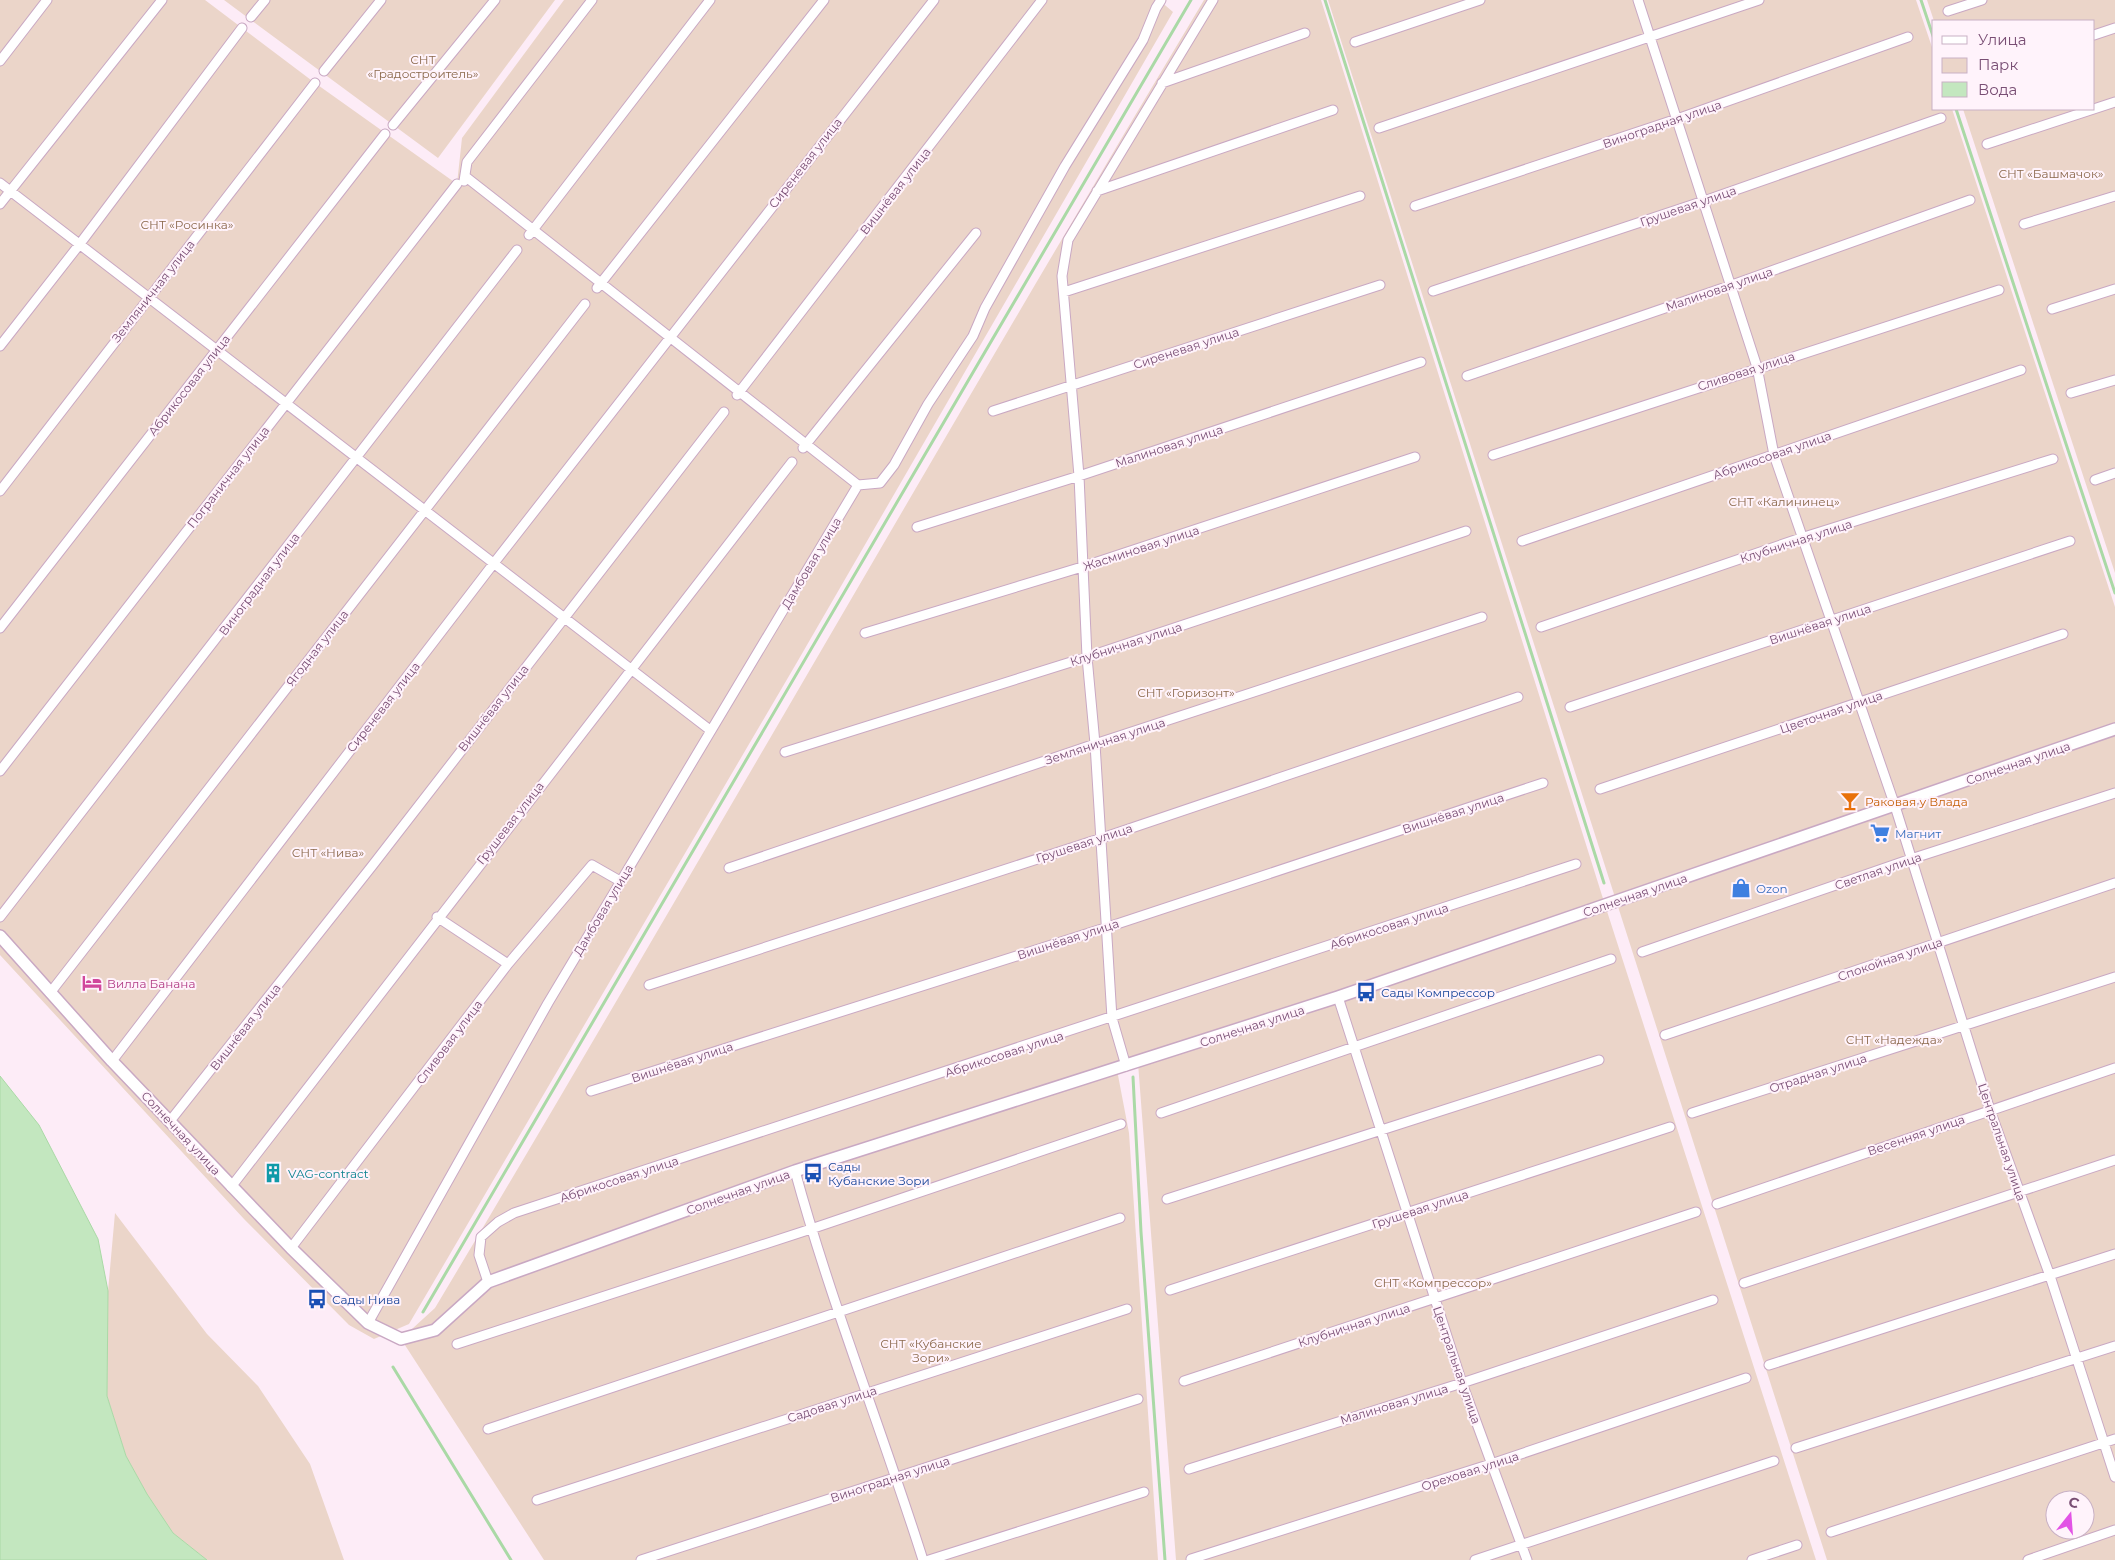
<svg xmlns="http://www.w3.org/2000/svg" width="2115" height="1560" viewBox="0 0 2115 1560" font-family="Montserrat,sans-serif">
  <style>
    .green { fill: #ebd5c9; fill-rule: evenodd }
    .water { fill: #c3e7bf; stroke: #aad9a6 }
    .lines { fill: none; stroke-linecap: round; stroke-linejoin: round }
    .stream { stroke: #aad9a6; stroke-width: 3 }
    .minor-casing { stroke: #c9a8c3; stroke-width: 11 }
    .tertiary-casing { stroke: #c9a8c3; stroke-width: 14 }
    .minor { stroke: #fff; stroke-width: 9 }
    .tertiary { stroke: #fff; stroke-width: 11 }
    .labels { text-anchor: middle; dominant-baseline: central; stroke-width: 4; stroke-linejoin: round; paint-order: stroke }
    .park-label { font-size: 12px; fill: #8b684b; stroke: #fff3fb }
    .street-label { font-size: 12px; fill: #794e74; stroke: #fff3fb }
    .food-label { font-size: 12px; fill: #c56008; stroke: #fff3fb; text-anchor: start }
    .shop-label { font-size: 12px; fill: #366cbe; stroke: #fff3fb; text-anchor: start }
    .hotel-label { font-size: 12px; fill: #b23c85; stroke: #fff3fb; text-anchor: start }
    .transit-label { font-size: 12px; fill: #164399; stroke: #fff3fb; text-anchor: start }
    .culture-label { font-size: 12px; fill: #0d838f; stroke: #fff3fb; text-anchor: start }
  </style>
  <rect width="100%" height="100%" fill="#fdecf7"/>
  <path class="green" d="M 0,0 L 205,0 L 315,83 L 457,184 L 462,138 L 564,0 L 1159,0 L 1173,12 L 796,664 L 409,1324 L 374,1339 L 349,1325 L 244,1219 L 0,955 Z
    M 224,0 L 555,0 L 438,158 Z
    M 1204,0 L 1321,0 L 1605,905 L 1816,1560 L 1176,1560 L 1138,1063 L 1117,1070 L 1129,1133 L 1158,1560 L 544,1560 L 401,1339 L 435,1308 C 694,874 944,434 1204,0 Z
    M 1328,0 L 1916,0 L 1934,53 L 1934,109 L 1952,109 L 2115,607 L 2115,1560 L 1827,1560 ZM 2055,1500 L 2085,1500 L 2085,1530 L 2055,1530 Z
    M 1927,0 L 2115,0 L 2115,573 L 1963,109 L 2094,109 L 2094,21 L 1934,21 Z
    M 115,1213 L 207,1334 L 258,1386 L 310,1464 L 344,1560 L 207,1560 L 173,1533 L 147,1494 L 126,1456 L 107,1396 L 108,1291 Z"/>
  <path class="water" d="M 0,1076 L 39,1125 L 98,1239 L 108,1291 L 107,1396 L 126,1456 L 147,1494 L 173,1533 L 207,1560 L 0,1560 Z"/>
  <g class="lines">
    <path class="stream" d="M 1325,0 L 1604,883
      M 1921,0 L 1934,39
      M 1956,109 L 2115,593
      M 1133,1077 L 1141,1232 L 1165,1560
      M 423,1312 L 1191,0
      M 393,1367 L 511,1560"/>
    <defs>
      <path id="minor" d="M 1638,0 L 1757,367 L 1774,455 L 1895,806 L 1990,1110 L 2050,1276 L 2115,1477
        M 1948,11 L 1982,0
        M 251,17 L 265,0
        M 2094,35 L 2115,28
        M 1355,42 L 1480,0
        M 0,61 L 47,0
        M 324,71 L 381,0
        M 1162,83 L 1305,33
        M 393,125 L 495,0
        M 1379,128 L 1759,0
        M 1987,144 L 2115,102
        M 466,177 L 858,485 L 880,483 L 894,465 L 928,404 L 973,336 L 985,308 L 1065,166 L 1143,40 L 1156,8 L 1161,0
        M 464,181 L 467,162 L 592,0
        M 0,183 L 710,730
        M 1097,191 L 1333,110
        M 0,204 L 162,0
        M 1415,206 L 1677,119 L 1908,37
        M 2024,224 L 2115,196
        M 529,235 L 710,0
        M 597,288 L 824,0
        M 1433,291 L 1704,201 L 1941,118
        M 1064,292 L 1360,196
        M 2052,309 L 2115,289
        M 0,346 L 79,245 L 242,28
        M 1467,376 L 1732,285 L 1970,200
        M 2071,393 L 2115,380
        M 737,395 L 1042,0
        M 993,411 L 1380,285
        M 803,448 L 976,233
        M 1493,455 L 1999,290
        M 2095,480 L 2115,473
        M 0,491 L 315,83
        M 917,527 L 1079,476 L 1421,362
        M 1522,541 L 2021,370
        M 1541,627 L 1801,538 L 2053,459
        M 0,628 L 385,134
        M 865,633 L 1082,567 L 1415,457
        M 1570,707 L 2070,541
        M 785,752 L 1087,657 L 1466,531
        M 0,771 L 457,184
        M 1600,789 L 2063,634
        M 729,868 L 1095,744 L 1482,617
        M 0,917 L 517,250
        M 437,917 L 508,964
        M 1642,952 L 1911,859 L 2115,793
        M 649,985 L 1102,838 L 1518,697
        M 50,993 L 585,304
        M 1338,997 L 1462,1383 L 1527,1560
        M 1665,1035 L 2115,883
        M 112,1061 L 494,563 L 934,0
        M 1126,1066 L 1112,1018 L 1095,744 L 1087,657 L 1079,476 L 1062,276 L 1068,240 L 1213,0
        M 591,1091 L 1108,927 L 1543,783
        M 1161,1113 L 1611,959
        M 1692,1113 L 2115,977
        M 170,1121 L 372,866 L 724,412
        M 795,1171 C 831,1303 882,1430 923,1560
        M 231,1187 L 792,462
        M 1167,1199 L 1599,1060
        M 1717,1204 L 2115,1068
        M 291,1248 L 508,964 L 592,865 L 620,881
        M 488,1282 L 479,1255 L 481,1237 L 498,1222 L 514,1213 L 1576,864
        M 1744,1283 L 2115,1160
        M 1170,1290 L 1670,1127
        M 368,1323 L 548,1003 L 858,485
        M 457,1344 L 811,1229 L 1121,1124
        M 1769,1365 L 2115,1254
        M 1184,1381 L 1696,1212
        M 488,1429 L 1120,1218
        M 1796,1448 L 2115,1346
        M 1189,1469 L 1462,1383 L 1713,1300
        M 537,1500 L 1127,1309
        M 1831,1532 L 2115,1439
        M 1191,1559 L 1491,1464 L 1746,1378
        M 641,1560 L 1138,1399
        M 929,1560 L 1144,1492
        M 1475,1560 L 1774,1461
        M 1752,1560 L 1797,1545
        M 2028,1560 L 2115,1530"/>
      <path id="tertiary" d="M 0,936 L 112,1061 L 291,1248 L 368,1323 L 401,1339 L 435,1330 L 488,1282 L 795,1171 L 1338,997 L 2115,729"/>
    </defs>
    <use href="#minor" class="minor-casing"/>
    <use href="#tertiary" class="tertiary-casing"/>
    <use href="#minor" class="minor"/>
    <use href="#tertiary" class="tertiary"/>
  </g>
  <defs>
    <symbol id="bar-bare" viewBox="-9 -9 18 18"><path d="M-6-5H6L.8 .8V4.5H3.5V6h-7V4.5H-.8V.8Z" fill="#e8710a" stroke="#fff3fb" stroke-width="2.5" paint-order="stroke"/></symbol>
    <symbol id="supermarket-bare" viewBox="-9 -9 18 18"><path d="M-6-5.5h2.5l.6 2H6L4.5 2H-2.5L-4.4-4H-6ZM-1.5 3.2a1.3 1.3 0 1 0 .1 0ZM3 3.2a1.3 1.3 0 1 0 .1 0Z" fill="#3f7fe0" stroke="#fff3fb" stroke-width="2.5" paint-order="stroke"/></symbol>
    <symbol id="shop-bare" viewBox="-9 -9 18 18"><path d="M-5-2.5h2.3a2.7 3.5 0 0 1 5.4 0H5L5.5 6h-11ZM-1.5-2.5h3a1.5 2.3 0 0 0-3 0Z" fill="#3f7fe0" stroke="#fff3fb" stroke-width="2.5" paint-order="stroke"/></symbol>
    <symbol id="hotel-bare" viewBox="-9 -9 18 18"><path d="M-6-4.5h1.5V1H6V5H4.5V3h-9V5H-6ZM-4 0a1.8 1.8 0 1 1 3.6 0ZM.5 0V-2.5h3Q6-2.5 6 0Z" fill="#d1479c" stroke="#fff3fb" stroke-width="2.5" paint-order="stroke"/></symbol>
    <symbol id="bus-bare" viewBox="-9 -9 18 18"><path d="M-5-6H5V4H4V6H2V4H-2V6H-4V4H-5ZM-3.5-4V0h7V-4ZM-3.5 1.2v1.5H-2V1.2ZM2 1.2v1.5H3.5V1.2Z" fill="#1a4fb4" stroke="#fff3fb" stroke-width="2.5" paint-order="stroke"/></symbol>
    <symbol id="building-bare" viewBox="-9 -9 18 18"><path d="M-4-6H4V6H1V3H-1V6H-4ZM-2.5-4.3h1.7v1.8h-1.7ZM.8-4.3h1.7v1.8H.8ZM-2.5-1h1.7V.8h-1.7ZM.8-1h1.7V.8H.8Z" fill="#0f9aa8" stroke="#fff3fb" stroke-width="2.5" paint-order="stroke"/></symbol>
  </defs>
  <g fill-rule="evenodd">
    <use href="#bar-bare" x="1836" y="787" width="28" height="28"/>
    <use href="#supermarket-bare" x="1866" y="819" width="28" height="28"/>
    <use href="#shop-bare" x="1727" y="874" width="28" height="28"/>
    <use href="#hotel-bare" x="78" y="969" width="28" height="28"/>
    <use href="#bus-bare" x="1352" y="978" width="28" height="28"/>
    <use href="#building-bare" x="259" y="1159" width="28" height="28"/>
    <use href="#bus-bare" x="799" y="1159" width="28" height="28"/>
    <use href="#bus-bare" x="303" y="1285" width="28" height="28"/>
  </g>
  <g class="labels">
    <g class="park-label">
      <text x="423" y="59">СНТ<tspan x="423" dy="14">«Градостроитель»</tspan></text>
      <text x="2051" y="173">СНТ «Башмачок»</text>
      <text x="187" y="224">СНТ «Росинка»</text>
      <text x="1784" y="501">СНТ «Калининец»</text>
      <text x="1186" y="692">СНТ «Горизонт»</text>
      <text x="328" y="852">СНТ «Нива»</text>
      <text x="1894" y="1039">СНТ «Надежда»</text>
      <text x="1433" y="1282">СНТ «Компрессор»</text>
      <text x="931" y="1343">СНТ «Кубанские<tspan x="931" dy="14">Зори»</tspan></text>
    </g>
    <g class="street-label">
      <text transform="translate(1662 124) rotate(-19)">Виноградная улица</text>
      <text transform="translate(805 163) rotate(-52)">Сиреневая улица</text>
      <text transform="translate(895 191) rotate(-52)">Вишнёвая улица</text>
      <text transform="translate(1688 206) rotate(-19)">Грушевая улица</text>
      <text transform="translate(1719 289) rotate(-19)">Малиновая улица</text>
      <text transform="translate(153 291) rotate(-52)">Земляничная улица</text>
      <text transform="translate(1186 348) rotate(-18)">Сиреневая улица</text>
      <text transform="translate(1746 371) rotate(-18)">Сливовая улица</text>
      <text transform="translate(189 385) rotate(-52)">Абрикосовая улица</text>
      <text transform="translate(1169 446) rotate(-18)">Малиновая улица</text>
      <text transform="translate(1772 455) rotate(-19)">Абрикосовая улица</text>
      <text transform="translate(228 477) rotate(-52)">Пограничная улица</text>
      <text transform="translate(1796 541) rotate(-18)">Клубничная улица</text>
      <text transform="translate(1141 548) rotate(-18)">Жасминовая улица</text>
      <text transform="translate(811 563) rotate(-59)">Дамбовая улица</text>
      <text transform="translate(259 584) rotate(-53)">Виноградная улица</text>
      <text transform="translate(1820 624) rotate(-18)">Вишнёвая улица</text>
      <text transform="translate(1126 644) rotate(-18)">Клубничная улица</text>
      <text transform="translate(317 648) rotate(-52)">Ягодная улица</text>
      <text transform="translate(383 707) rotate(-52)">Сиреневая улица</text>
      <text transform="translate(493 708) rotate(-52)">Вишнёвая улица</text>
      <text transform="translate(1831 712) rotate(-19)">Цветочная улица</text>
      <text transform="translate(1105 741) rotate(-18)">Земляничная улица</text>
      <text transform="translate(2018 763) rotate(-19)">Солнечная улица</text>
      <text transform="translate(1453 813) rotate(-18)">Вишнёвая улица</text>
      <text transform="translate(510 823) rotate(-52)">Грушевая улица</text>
      <text transform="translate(1084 843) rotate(-18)">Грушевая улица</text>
      <text transform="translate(1878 871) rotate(-19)">Светлая улица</text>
      <text transform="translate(1635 895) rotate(-19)">Солнечная улица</text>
      <text transform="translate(603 910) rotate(-59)">Дамбовая улица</text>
      <text transform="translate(1389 926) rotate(-18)">Абрикосовая улица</text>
      <text transform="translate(1068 939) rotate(-18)">Вишнёвая улица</text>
      <text transform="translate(1890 959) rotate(-19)">Спокойная улица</text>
      <text transform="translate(1252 1026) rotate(-18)">Солнечная улица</text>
      <text transform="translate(245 1027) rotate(-52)">Вишнёвая улица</text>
      <text transform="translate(449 1042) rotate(-53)">Сливовая улица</text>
      <text transform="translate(1004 1054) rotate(-18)">Абрикосовая улица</text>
      <text transform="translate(682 1062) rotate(-18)">Вишнёвая улица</text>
      <text transform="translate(1818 1073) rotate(-18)">Отрадная улица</text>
      <text transform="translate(181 1133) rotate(47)">Солнечная улица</text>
      <text transform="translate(1916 1135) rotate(-19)">Весенняя улица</text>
      <text transform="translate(2002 1142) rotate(71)">Центральная улица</text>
      <text transform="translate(619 1179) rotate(-18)">Абрикосовая улица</text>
      <text transform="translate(738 1192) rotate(-20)">Солнечная улица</text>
      <text transform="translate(1420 1209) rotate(-18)">Грушевая улица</text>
      <text transform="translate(1354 1325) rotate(-18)">Клубничная улица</text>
      <text transform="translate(1457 1365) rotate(71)">Центральная улица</text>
      <text transform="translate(832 1404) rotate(-18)">Садовая улица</text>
      <text transform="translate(1394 1404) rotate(-17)">Малиновая улица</text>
      <text transform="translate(1470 1471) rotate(-18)">Ореховая улица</text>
      <text transform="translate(890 1479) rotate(-18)">Виноградная улица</text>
    </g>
    <g class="food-label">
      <text x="1865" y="801">Раковая у Влада</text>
    </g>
    <g class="shop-label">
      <text x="1895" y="833">Магнит</text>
      <text x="1756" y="888">Ozon</text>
    </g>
    <g class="hotel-label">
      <text x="107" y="983">Вилла Банана</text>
    </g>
    <g class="transit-label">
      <text x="1381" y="992">Сады Компрессор</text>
      <text x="828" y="1166">Сады<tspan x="828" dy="14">Кубанские Зори</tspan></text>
      <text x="332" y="1299">Сады Нива</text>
    </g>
    <g class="culture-label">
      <text x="288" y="1173">VAG-contract</text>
    </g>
  </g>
  <rect x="1932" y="20" width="162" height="90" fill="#fff3fb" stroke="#c9b1c5"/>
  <rect x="1942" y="36" width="25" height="8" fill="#ffffff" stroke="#c9b1c5"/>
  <text x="1978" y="45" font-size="15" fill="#794e74">Улица</text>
  <rect x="1942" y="58" width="25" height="15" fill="#ebd5c9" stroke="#c9b1c5"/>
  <text x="1978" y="70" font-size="15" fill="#794e74">Парк</text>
  <rect x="1942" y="82" width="25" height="15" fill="#c3e7bf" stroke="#c9b1c5"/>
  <text x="1978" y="95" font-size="15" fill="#794e74">Вода</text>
  <g transform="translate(2070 1515) rotate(17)"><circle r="24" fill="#fff3fb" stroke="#c9b1c5"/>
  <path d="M0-4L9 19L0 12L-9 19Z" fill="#e253e5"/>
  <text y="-8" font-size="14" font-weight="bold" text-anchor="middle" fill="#794e74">С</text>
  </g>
</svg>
